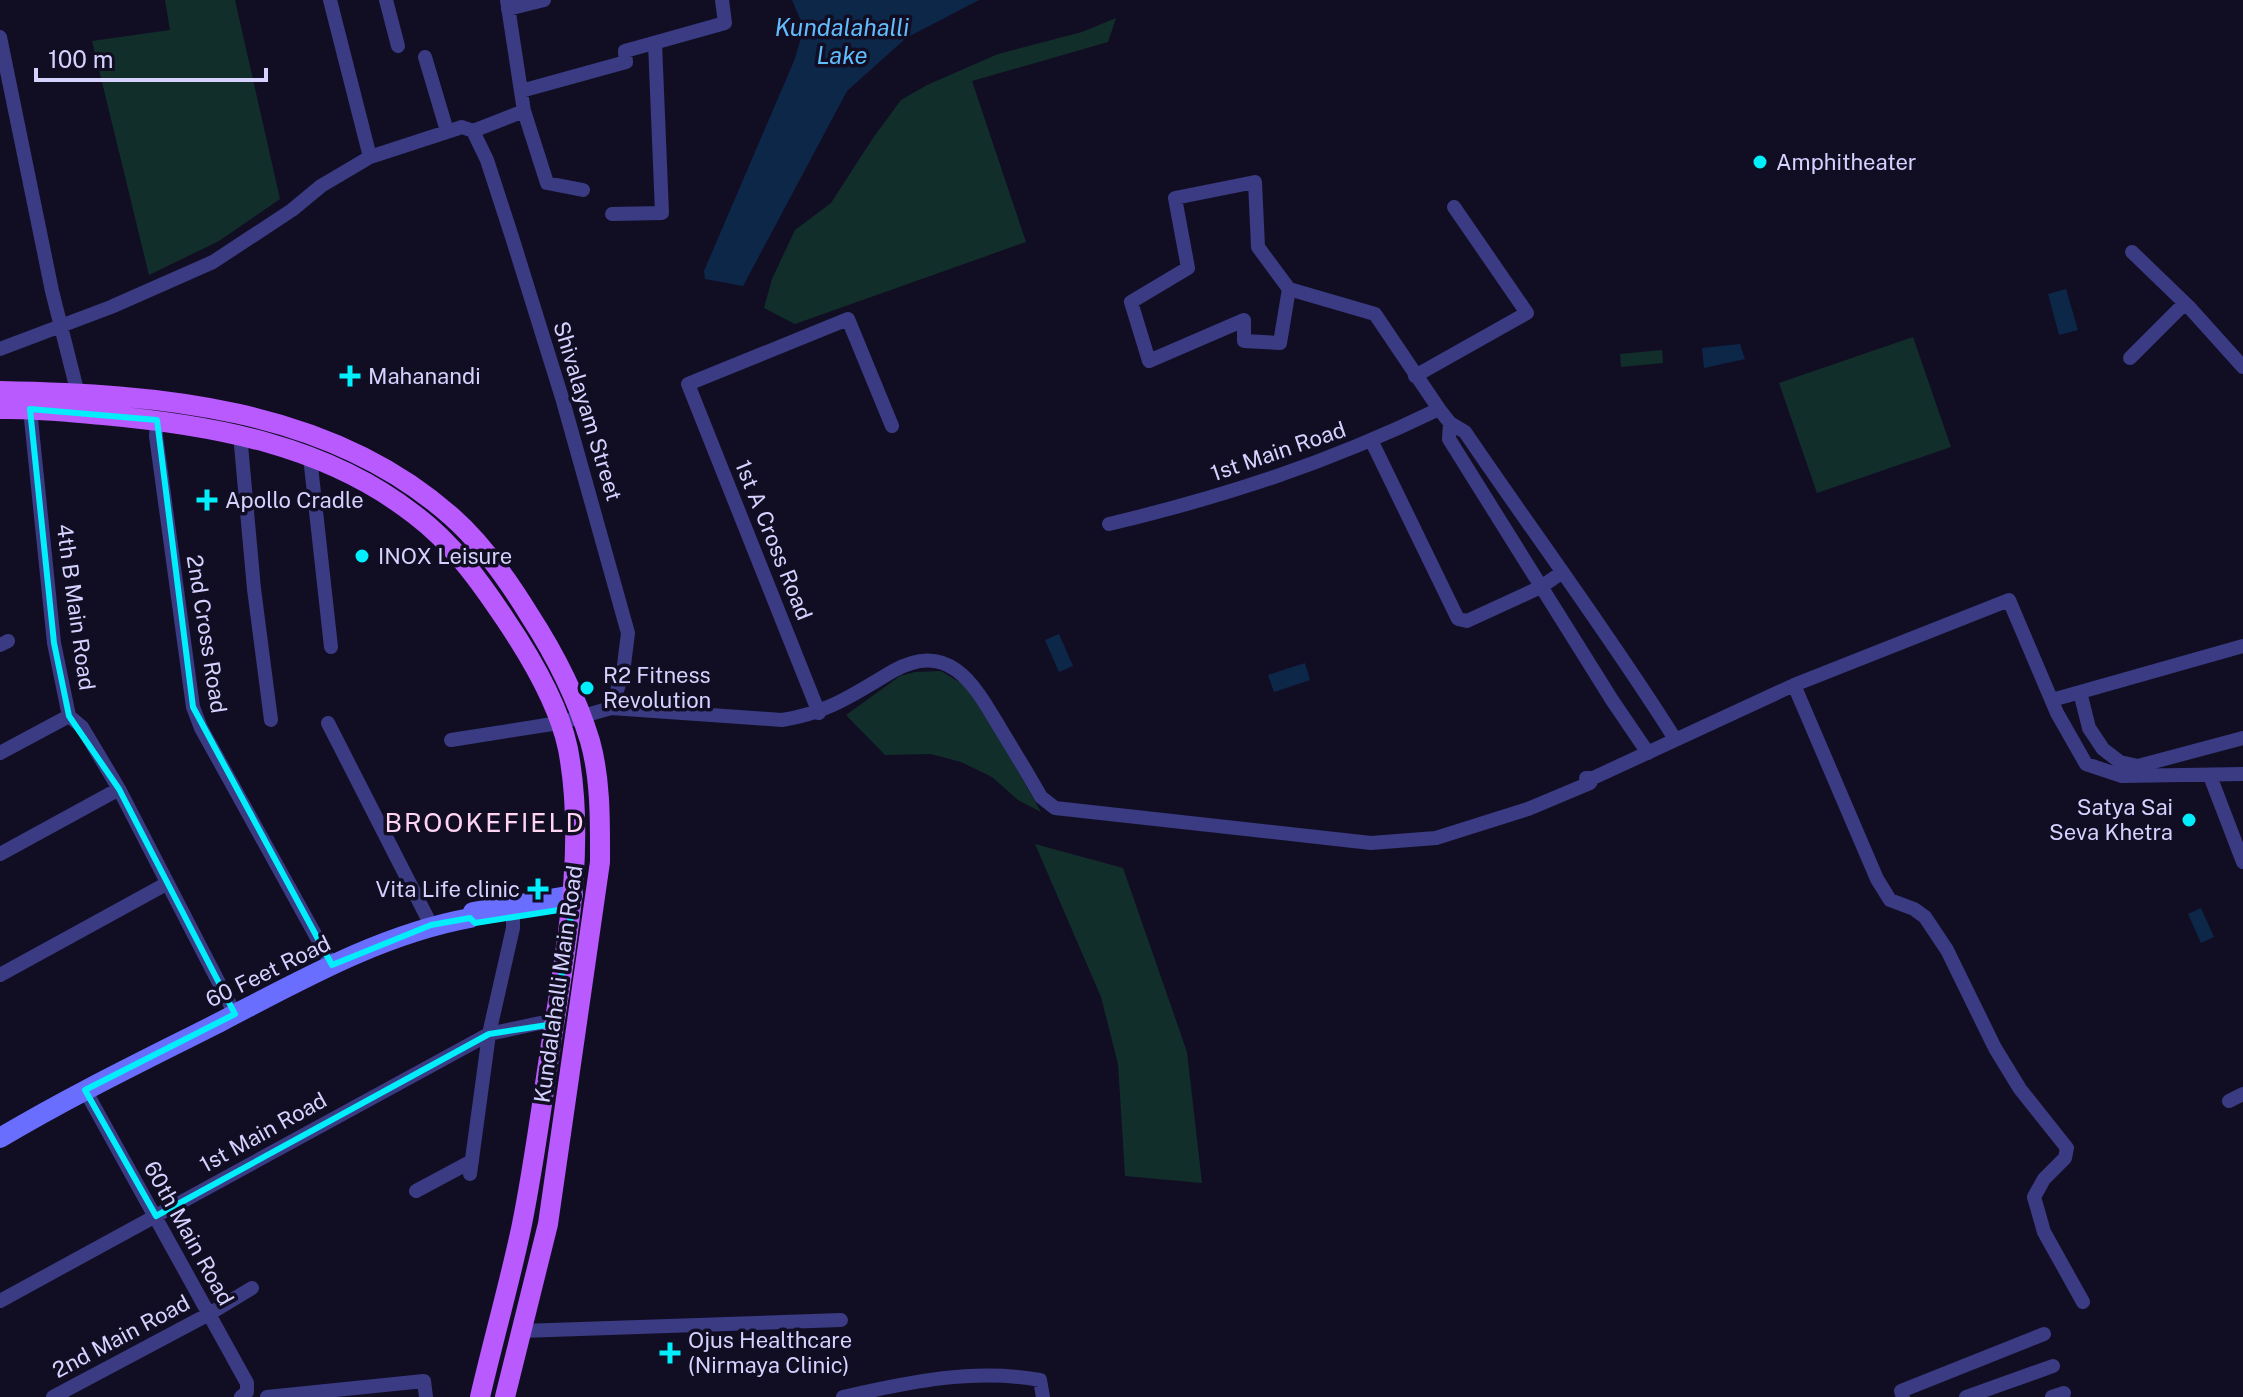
<svg xmlns="http://www.w3.org/2000/svg" width="2243" height="1397" viewBox="0 0 2243 1397" font-family="'Public Sans',sans-serif">
  <style>
    .green { fill: #122e2b }
    .water { fill: #0d2749 }
    .lines { fill: none; stroke-linecap: round; stroke-linejoin: round }
    .street { stroke: #3a3b83; stroke-width: 14 }
    .secondary { stroke: #6a6efe; stroke-width: 20 }
    .primary { stroke: #b85afd; stroke-width: 20 }
    .marked { fill: none; stroke: #02eefa; stroke-width: 6; stroke-linejoin: round }
    .poi-dot { fill: #02eefa; stroke: #110e24; stroke-width: 3 }
    .labels { text-anchor: middle; dominant-baseline: central; stroke-width: 7; stroke-linejoin: round; paint-order: stroke }
    .poi-label { font-size: 22px; fill: #d5d2ff; stroke: #110e24; text-anchor: start }
    .street-label { font-size: 22px; fill: #d5d2ff; stroke: #110e24 }
    .water-label { font-size: 24px; font-style: italic; fill: #61bdfd; stroke: #110e24 }
    .quarter-label { font-size: 26px; letter-spacing: 2px; fill: #ffd4f1; stroke: #110e24 }
  </style>
  <rect width="100%" height="100%" fill="#110e24"/>
  <path class="green" d="M 165,0 L 235,0 L 280,199 L 219,241 L 149,275 L 92,41 L 170,30 Z
    M 1116,18 L 1108,42 L 972,81 L 1026,242 L 795,324 L 764,308 L 772,279 L 795,230 L 831,203 L 873,138 L 901,100 L 927,85 L 998,54 L 1082,32 Z
    M 1913,337 L 1951,447 L 1817,493 L 1779,383 Z
    M 1662,350 L 1663,363 L 1621,367 L 1620,354 Z
    M 941,671 L 971,689 L 1041,812 L 1018,800 L 992,777 L 961,762 L 931,754 L 885,755 L 846,715 L 900,676 L 915,672 Z
    M 1035,844 L 1123,868 L 1187,1052 L 1202,1183 L 1125,1176 L 1118,1064 L 1101,997 Z"/>
  <path class="water" d="M 792,0 L 979,0 L 906,38 L 847,91 L 743,286 L 705,279 L 704,271 L 794,61 L 804,28 Z
    M 2066,289 L 2078,330 L 2059,335 L 2048,294 Z
    M 1740,344 L 1745,359 L 1704,368 L 1702,348 Z
    M 1059,634 L 1073,666 L 1059,672 L 1045,640 Z
    M 1305,663 L 1310,680 L 1274,692 L 1268,675 Z
    M 2201,908 L 2214,937 L 2201,943 L 2188,914 Z"/>
  <g class="lines">
    <path class="street" d="M 330,0 L 370,157
      M 386,0 L 398,46
      M 507,0 L 524,111 L 547,183 L 583,190
      M 508,9 L 544,0
      M 0,37 L 52,291 L 78,394
      M 425,57 L 447,131
      M 521,91 L 626,62 L 625,51 L 725,23 L 722,0
      M 473,131 L 487,160 L 512,237 L 563,401 L 628,633 L 623,673 L 611,708
      M 612,214 L 662,213 L 655,43
      M 2132,252 L 2189,307 L 2243,367
      M 1289,289 L 1258,247 L 1255,182 L 1175,198 L 1188,268 L 1131,302 L 1149,361 L 1244,320 L 1244,341 L 1280,343 L 1289,289 L 1375,314 L 1439,409
      M 0,349 L 111,307 L 213,262 L 292,210 L 321,186 L 370,157 L 462,127 L 473,131 L 524,111
      M 2130,358 L 2185,303
      M 1415,376 L 1527,313 L 1454,207
      M 30,409 L 54,643 L 69,716
      M 157,420 L 156,436 L 193,707 L 201,728 L 332,965
      M 1450,423 L 1449,439 L 1612,700 L 1648,753
      M 240,434 L 254,589 L 271,720
      M 1372,442 L 1458,619 L 1467,621 L 1541,587 L 1561,573
      M 310,457 L 331,647
      M 1109,524 C 1227,496 1330,462 1439,409 L 1450,423 L 1465,432 C 1535,535 1609,634 1675,739
      M 0,645 L 8,641
      M 1794,685 L 1877,879 L 1890,900 L 1914,909 L 1925,917 L 1947,950 L 1995,1048 L 2020,1089 L 2067,1148 L 2065,1158 L 2044,1179 L 2034,1197 L 2044,1232 L 2083,1302
      M 2080,692 L 2089,728 L 2103,749 L 2120,762 L 2138,766 L 2243,738
      M 2052,700 L 2243,646
      M 819,713 L 688,384 L 848,319 L 892,426
      M 69,716 L 82,727 L 119,789 L 235,1014
      M 328,723 L 431,925
      M 451,740 L 559,723 L 611,708 L 782,720 C 828,713 854,694 893,671 C 950,639 975,686 1000,728 C 1014,751 1028,774 1041,797 L 1055,808 L 1371,843 L 1436,838 L 1528,809 L 1590,783 L 1593,778
      M 0,753 L 69,716
      M 2210,776 L 2243,862
      M 1586,778 L 1593,778 L 1794,685 L 2009,600 L 2057,713 L 2086,764 L 2122,776 L 2243,774
      M 0,854 L 119,789
      M 0,975 L 166,884
      M 85,1090 L 247,1383 L 247,1392 L 241,1397
      M 2229,1101 L 2243,1094
      M 470,1174 L 489,1034 L 513,928 L 513,904
      M 416,1191 L 472,1161
      M 0,1301 L 489,1034 L 540,1023 L 554,1024
      M 521,1331 L 841,1320
      M 53,1397 L 209,1314 L 252,1288
      M 267,1397 L 424,1381 L 426,1397
      M 843,1397 C 908,1382 974,1368 1040,1380 L 1043,1397
      M 1903,1397 L 1901,1391 L 2044,1334
      M 1966,1397 L 2053,1366
      M 2052,1397 L 2064,1393"/>
    <path class="secondary" d="M 0,1138 C 72,1095 147,1059 222,1021 C 301,980 382,934 470,918 L 473,912 L 573,895"/>
    <path class="primary" d="M 0,391 C 157,394 328,407 451,516 C 483,544 508,580 530,616 C 554,653 577,699 590,741 C 601,780 600,823 600,862 L 548,1224 L 505,1397
      M 0,409 C 35,408 69,412 103,415 C 213,425 326,445 415,515 C 453,544 479,580 505,619 C 530,656 559,705 568,749 C 586,845 567,943 552,1038 C 542,1101 534,1166 521,1229 C 509,1285 493,1341 480,1397"/>
  </g>
  <path class="marked" d="M 30,409 L 157,420 L 193,707 L 332,965 L 431,925 L 470,918 L 475,923 L 572,908 L 554,1024 L 489,1034 L 156,1216 L 85,1090 L 235,1014 L 119,789 L 69,716 L 54,643 Z"/>
  <g class="poi-dot">
    <circle cx="1760" cy="162" r="8"/>
    <path d="M346 364h8v8h8v8h-8v8h-8v-8h-8v-8h8z"/>
    <path d="M203 488h8v8h8v8h-8v8h-8v-8h-8v-8h8z"/>
    <circle cx="362" cy="556" r="8"/>
    <circle cx="587" cy="688" r="8"/>
    <circle cx="2189" cy="820" r="8"/>
    <path d="M534 877h8v8h8v8h-8v8h-8v-8h-8v-8h8z"/>
    <path d="M666 1341h8v8h8v8h-8v8h-8v-8h-8v-8h8z"/>
  </g>
  <g class="labels">
    <g class="poi-label">
      <text x="1776" y="162">Amphitheater</text>
      <text x="368" y="376">Mahanandi</text>
      <text x="225" y="500">Apollo Cradle</text>
      <text x="378" y="556">INOX Leisure</text>
      <text x="603" y="675">R2 Fitness<tspan x="603" dy="25">Revolution</tspan></text>
      <text x="2173" y="807" text-anchor="end">Satya Sai<tspan x="2173" dy="25">Seva Khetra</tspan></text>
      <text x="520" y="889" text-anchor="end">Vita Life clinic</text>
      <text x="688" y="1340">Ojus Healthcare<tspan x="688" dy="25">(Nirmaya Clinic)</tspan></text>
    </g>
    <g class="street-label">
      <text transform="translate(588 411) rotate(73)">Shivalayam Street</text>
      <text transform="translate(1278 451) rotate(-19)">1st Main Road</text>
      <text transform="translate(774 540) rotate(68)">1st A Cross Road</text>
      <text transform="translate(76 607) rotate(82)">4th B Main Road</text>
      <text transform="translate(207 634) rotate(81)">2nd Cross Road</text>
      <text transform="translate(268 971) rotate(-26)">60 Feet Road</text>
      <text transform="translate(558 984) rotate(-82)">Kundalahalli Main Road</text>
      <text transform="translate(263 1132) rotate(-29)">1st Main Road</text>
      <text transform="translate(189 1233) rotate(61)">60th Main Road</text>
      <text transform="translate(121 1336) rotate(-28)">2nd Main Road</text>
    </g>
    <g class="water-label">
      <text x="842" y="27">Kundalahalli<tspan x="842" dy="28">Lake</tspan></text>
    </g>
    <g class="quarter-label">
      <text x="485" y="822">BROOKEFIELD</text>
    </g>
  </g>
  <path d="M36 68v12h230v-12" fill="none" stroke="#d5d2ff" stroke-width="4"/>
  <text x="48" y="68" font-size="24" fill="#d5d2ff" stroke="#110e24" stroke-width="6" paint-order="stroke">100 m</text>
</svg>
